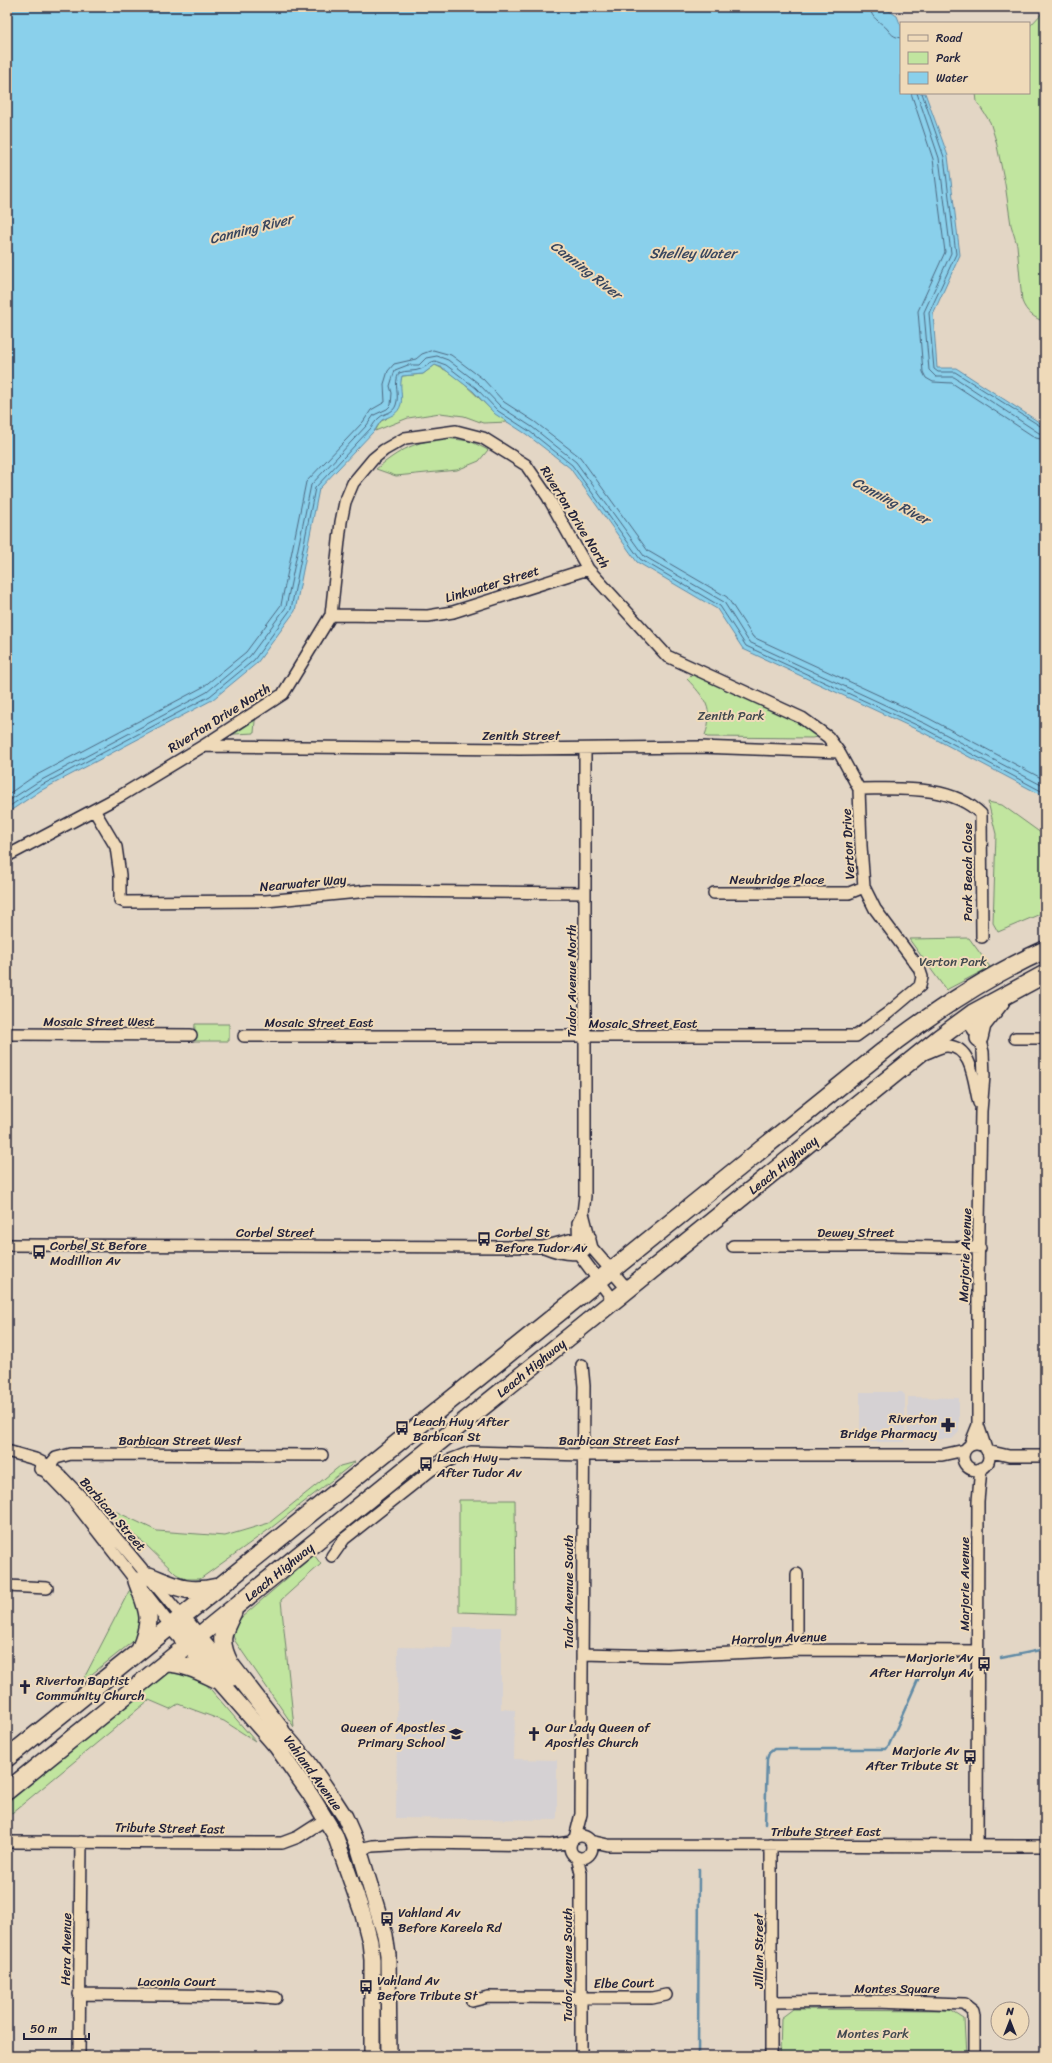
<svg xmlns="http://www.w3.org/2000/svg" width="1052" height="2063" viewBox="0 0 1052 2063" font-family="Sriracha,sans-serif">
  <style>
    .built { fill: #d5d1d3 }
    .green { fill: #c1e59f; stroke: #72846d }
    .water { fill: #8ad0eb; stroke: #608aa5 }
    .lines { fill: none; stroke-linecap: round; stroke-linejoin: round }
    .shore { stroke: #4c6881; stroke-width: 1 }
    .stream { stroke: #608aa5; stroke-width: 2.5 }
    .minor-casing { stroke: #22223b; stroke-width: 14 }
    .major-casing { stroke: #22223b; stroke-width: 18 }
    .highway-casing { stroke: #22223b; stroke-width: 20 }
    .minor { stroke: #efdab9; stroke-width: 11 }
    .major { stroke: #efdab9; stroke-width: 15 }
    .highway { stroke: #efdab9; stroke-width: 17 }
    .labels { text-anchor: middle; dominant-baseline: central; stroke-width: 4; stroke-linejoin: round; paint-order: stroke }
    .street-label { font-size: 13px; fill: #22223b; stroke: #efdab9 }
    .park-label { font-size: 13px; fill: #42494f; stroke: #efdab9 }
    .poi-label { font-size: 13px; fill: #22223b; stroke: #efdab9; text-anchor: start }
    .water-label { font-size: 14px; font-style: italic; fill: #37455e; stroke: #efdab9 }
  </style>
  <rect width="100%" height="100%" fill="#e3d6c5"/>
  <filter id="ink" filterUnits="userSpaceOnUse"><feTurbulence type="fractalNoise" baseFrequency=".025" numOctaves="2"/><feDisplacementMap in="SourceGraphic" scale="8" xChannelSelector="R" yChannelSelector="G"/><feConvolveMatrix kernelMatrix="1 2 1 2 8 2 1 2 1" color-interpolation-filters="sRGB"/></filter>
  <g filter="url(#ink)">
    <path class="built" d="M 860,1392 L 902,1392 L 905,1395 L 905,1442 L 860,1442 Z
      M 908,1397 L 959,1398 L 959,1432 L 952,1439 L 908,1439 Z
      M 453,1627 L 501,1627 L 501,1709 L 515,1710 L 514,1759 L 557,1760 L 557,1820 L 396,1818 L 398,1647 L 452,1648 Z"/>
    <path class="green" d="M 1045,10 L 1045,322 C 1034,318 1026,312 1022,301 L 1017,245 L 1011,225 L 1005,184 L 996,141 L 990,122 L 977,102 L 976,93 L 1029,93 L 1029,27 Z
      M 435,365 C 465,377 482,407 509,422 L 483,423 L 464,416 L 440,413 L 408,418 L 375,431 L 381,421 L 386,419 L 401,403 C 399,394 399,385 402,376 L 423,374 Z
      M 445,438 L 470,441 L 488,450 L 479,461 L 457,470 L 396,476 L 376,469 C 401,449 414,442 445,438 Z
      M 691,675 L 700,677 C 719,685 811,722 817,737 L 812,738 L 707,737 L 705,735 C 715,709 704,697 687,679 Z
      M 262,708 L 255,721 L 254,733 L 216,735 Z
      M 988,802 L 1002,805 L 1045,836 L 1045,912 L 998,932 L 993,923 L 996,834 Z
      M 969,938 L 990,967 L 946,990 L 909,939 Z
      M 195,1024 L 229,1024 L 229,1041 L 194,1041 Z
      M 355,1462 L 271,1528 L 200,1579 L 186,1579 L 176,1574 L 143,1542 L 123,1528 L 98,1503 L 157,1531 L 225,1536 L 269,1523 L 340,1466 Z
      M 459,1500 L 515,1500 L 516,1614 L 459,1612 Z
      M 314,1555 L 321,1564 L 281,1600 L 294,1727 L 235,1641 L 232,1632 L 235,1623 Z
      M 133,1588 L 142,1607 L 139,1635 L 132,1642 L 82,1682 L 129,1591 Z
      M 167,1668 L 189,1674 L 206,1684 L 255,1741 L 224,1721 L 178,1704 L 170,1709 L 149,1700 L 7,1817 L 7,1797 Z
      M 793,2009 L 950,2010 L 964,2019 L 966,2056 L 780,2056 L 781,2018 Z"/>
    <path class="water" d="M 7,7 L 883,7 L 897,16 L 901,26 L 901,93 L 925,93 L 948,156 L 960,255 L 933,314 L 937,368 L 956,368 L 1045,426 L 1045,797 L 922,732 L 743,649 L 717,609 L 637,562 L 570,468 L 526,434 L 495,414 L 473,391 L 443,368 L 435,365 L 423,374 L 402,376 C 399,387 403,395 401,404 C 398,415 390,416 382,420 C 379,422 377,428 374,431 L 319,489 L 295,611 L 257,663 L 212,700 L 40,791 L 7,813 Z"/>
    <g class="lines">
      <path class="shore" d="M 870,7 C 871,17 876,19 883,25 C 890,30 890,37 901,38
        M 911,93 L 933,159 L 945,252 L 918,311 L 923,372 L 926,378 L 933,382 L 952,383 L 1036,438 L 1045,440
        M 917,93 L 939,158 L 951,253 L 924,312 L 929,370 L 936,377 L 954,377 L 1039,433 L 1045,434
        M 922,93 L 944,157 L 956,254 L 929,313 L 934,369 L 938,372 L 955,372 L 1045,429
        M 7,795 L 33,777 L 203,687 L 246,652 L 281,605 L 306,482 L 363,422 L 371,410 L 385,402 L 384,384 L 388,371 L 394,364 L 416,359 L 422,354 L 433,350 L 451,355 L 483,379 L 504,402 L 535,422 L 580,457 L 648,551 L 727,597 L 753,637 L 928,718 L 1045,780
        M 7,802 L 36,783 L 207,692 L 250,656 L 286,607 L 311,485 L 367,425 L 374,415 L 387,409 L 391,405 L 392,393 L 390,386 L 395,370 L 408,365 L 419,365 L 426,358 L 437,356 L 448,360 L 478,383 L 501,407 L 532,427 L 576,462 L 644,556 L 724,602 L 749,642 L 926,724 L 1045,787
        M 7,808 L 38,787 L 210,696 L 254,660 L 291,609 L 315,488 L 371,428 C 373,425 376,420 379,418 C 385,412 393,414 396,405 C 400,394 393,385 399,373 C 406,370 415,372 421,369 C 427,367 429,362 435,361 L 446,365 L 476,388 L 498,411 L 529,431 L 572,465 L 640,559 L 720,606 L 746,646 L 923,728 L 1045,793"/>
      <path class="stream" d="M 1001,1658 L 1045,1649
        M 765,1824 L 767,1759 L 769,1753 L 774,1749 L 886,1749 L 889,1745 L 920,1675
        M 698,2056 L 699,1869"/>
      <defs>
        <path id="minor" d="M 331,615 L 428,616 L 453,612 L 588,569
          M 203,746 L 519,749 L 700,747 L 839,752
          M 585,749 L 585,1196 L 583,1213 L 578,1223 L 579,1254 L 614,1301
          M 859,789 C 898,789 951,784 981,814 L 982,937
          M 94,810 L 116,847 L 120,875 L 120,900 L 125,902 L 266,901 L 369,891 L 585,893
          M 7,856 L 122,795 L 203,746 L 283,694 L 331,615 L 341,522 L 345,502 L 353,483 L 373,459 L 384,450 L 405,438 L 456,431 L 483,438 L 526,465 L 548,497 L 588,569 L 667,656 L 802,718 L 828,737 L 839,752 L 859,789 L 861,846 L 864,887 L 875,909 L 919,968 L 922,977 L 920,986 L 888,1013 L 856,1036 L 244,1036
          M 714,893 L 849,893 L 864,887
          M 961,1022 L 971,1026 L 979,1038 L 983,1052 L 984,1076 L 981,1111 L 978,1280 L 978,1425 L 970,1445
          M 7,1034 L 191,1035
          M 1015,1038 L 1045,1038
          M 926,1053 C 932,1051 941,1046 947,1046 C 973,1046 974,1085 979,1103
          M 583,1213 L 592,1248 L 628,1290
          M 7,1245 L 543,1247 L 577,1238 L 590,1237
          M 733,1246 L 887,1246 L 980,1248
          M 544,1247 C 556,1252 573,1257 585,1251
          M 978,1425 L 986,1449
          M963 1457a13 13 0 1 1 26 0a13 13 0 1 1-26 0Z
          M 7,1451 L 35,1459 L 49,1466 L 61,1476 L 88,1504 L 182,1617
          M 987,1451 L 1009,1456 L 1045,1456
          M 40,1469 L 45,1471 L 73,1500 L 171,1626
          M 45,1471 L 56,1458 L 71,1454 L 322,1455
          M 332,1556 L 344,1539 L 431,1470 L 450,1460 L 471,1452 L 583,1455 L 942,1455 L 965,1450
          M 7,1586 L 47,1588
          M 797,1650 L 797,1574
          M 582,1654 L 667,1656 L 797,1650 L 977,1651
          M570 1847a11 11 0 1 1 22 0a11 11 0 1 1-22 0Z
          M 575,1838 L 581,1814 L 584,1386 L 582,1365
          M 590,1841 L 608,1845 L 1045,1846
          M 7,1842 L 282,1843 L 298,1837 L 326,1819
          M 771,1845 L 771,2056
          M 977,1845 L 978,1501 L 981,1468
          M 359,1849 L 373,1846 L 423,1843 L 551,1845 L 571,1842
          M 577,1857 L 581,1873 L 581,2056
          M 79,1994 L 253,1996 L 276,1998
          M 472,2001 L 488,1997 L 652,1998 L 666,1995
          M 772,2002 L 876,2001 L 964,2004 L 973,2011 L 974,2016 L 974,2056
          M 79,2056 L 81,1842"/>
        <path id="major" d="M 182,1617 L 233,1678
          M 171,1626 L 276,1746 L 310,1794 L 335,1835 L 363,1915 L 370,1942 L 372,1960 L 372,2056
          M 272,1720 L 308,1762 L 332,1797 L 345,1817 L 359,1849 L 385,1935 L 388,1955 L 389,2056"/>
        <path id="highway" d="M 979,1038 L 982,1025 L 1001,1001
          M 149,1576 C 177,1587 187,1594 218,1587
          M 137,1581 C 149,1613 153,1618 140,1650
          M 233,1612 C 222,1633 218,1641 230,1664 L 280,1729
          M 165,1663 C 183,1663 199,1671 216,1679
          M 7,1758 L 897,1040 C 944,1005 991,974 1045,950
          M 7,1791 L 939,1038 L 973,1013 L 1045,974"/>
      </defs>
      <use href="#minor" class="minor-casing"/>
      <use href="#major" class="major-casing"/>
      <use href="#highway" class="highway-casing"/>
      <use href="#minor" class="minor"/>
      <use href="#major" class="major"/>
      <use href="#highway" class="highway"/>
    </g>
  </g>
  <defs>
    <symbol id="bus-bare" viewBox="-9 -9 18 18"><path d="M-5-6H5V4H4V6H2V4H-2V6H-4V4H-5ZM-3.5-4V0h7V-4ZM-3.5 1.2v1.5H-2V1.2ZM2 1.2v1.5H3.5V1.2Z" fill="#22223b" stroke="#efdab9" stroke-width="2.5" paint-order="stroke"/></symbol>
    <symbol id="pharmacy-bare" viewBox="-9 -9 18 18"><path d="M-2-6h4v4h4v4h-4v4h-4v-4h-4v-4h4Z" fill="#22223b" stroke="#efdab9" stroke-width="2.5" paint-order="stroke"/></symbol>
    <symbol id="church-bare" viewBox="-9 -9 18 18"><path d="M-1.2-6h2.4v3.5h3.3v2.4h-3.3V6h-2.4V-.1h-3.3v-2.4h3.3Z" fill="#22223b" stroke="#efdab9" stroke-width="2.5" paint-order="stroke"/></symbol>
    <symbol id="school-bare" viewBox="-9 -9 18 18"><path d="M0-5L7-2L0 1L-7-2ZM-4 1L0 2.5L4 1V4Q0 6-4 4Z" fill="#22223b" stroke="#efdab9" stroke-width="2.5" paint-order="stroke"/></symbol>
  </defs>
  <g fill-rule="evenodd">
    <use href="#bus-bare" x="474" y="1229" width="20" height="20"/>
    <use href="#bus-bare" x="29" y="1242" width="20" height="20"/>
    <use href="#pharmacy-bare" x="938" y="1415" width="20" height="20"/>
    <use href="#bus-bare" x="392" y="1418" width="20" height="20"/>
    <use href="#bus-bare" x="416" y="1454" width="20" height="20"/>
    <use href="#bus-bare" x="974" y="1654" width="20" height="20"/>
    <use href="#church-bare" x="15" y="1677" width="20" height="20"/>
    <use href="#school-bare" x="446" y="1724" width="20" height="20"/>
    <use href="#church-bare" x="524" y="1724" width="20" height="20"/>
    <use href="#bus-bare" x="960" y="1747" width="20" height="20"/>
    <use href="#bus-bare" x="377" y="1909" width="20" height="20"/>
    <use href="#bus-bare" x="356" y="1977" width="20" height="20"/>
  </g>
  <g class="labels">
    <g class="street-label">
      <text transform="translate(575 517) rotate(58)">Riverton Drive North</text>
      <text transform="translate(492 584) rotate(-17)">Linkwater Street</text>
      <text transform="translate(219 718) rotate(-32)">Riverton Drive North</text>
      <text x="521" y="735">Zenith Street</text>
      <text transform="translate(848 844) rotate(-93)">Verton Drive</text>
      <text transform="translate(967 872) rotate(-90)">Park Beach Close</text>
      <text x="777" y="879">Newbridge Place</text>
      <text transform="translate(303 883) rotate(-5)">Nearwater Way</text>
      <text transform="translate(571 981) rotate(-90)">Tudor Avenue North</text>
      <text x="99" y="1021">Mosaic Street West</text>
      <text x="319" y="1022">Mosaic Street East</text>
      <text x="643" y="1023">Mosaic Street East</text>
      <text transform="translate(783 1165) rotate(-39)">Leach Highway</text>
      <text x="275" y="1232">Corbel Street</text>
      <text x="856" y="1232">Dewey Street</text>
      <text transform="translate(965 1255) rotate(-88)">Marjorie Avenue</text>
      <text transform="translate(531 1368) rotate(-39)">Leach Highway</text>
      <text x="180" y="1440">Barbican Street West</text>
      <text x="619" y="1440">Barbican Street East</text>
      <text transform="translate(113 1514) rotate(49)">Barbican Street</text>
      <text transform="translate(279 1572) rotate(-39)">Leach Highway</text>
      <text transform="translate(964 1584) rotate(-90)">Marjorie Avenue</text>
      <text transform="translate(568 1592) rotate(-90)">Tudor Avenue South</text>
      <text transform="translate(779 1638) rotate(-2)">Harrolyn Avenue</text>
      <text transform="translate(313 1773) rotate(54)">Vahland Avenue</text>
      <text transform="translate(170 1828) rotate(1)">Tribute Street East</text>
      <text x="826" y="1831">Tribute Street East</text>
      <text transform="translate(66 1949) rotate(-89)">Hera Avenue</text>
      <text transform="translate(758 1951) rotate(-90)">Jillian Street</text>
      <text transform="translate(567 1965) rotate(-90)">Tudor Avenue South</text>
      <text x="177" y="1981">Laconia Court</text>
      <text transform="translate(624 1983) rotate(-1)">Elbe Court</text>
      <text x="897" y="1988">Montes Square</text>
    </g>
    <g class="park-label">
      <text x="731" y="715">Zenith Park</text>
      <text x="953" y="961">Verton Park</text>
      <text x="873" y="2033">Montes Park</text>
    </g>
    <g class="poi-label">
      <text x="495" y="1232">Corbel St<tspan x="495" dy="15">Before Tudor Av</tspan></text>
      <text x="50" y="1245">Corbel St Before<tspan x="50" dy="15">Modillion Av</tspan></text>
      <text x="937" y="1418" text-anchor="end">Riverton<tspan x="937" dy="15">Bridge Pharmacy</tspan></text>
      <text x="413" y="1421">Leach Hwy After<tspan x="413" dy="15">Barbican St</tspan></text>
      <text x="437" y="1457">Leach Hwy<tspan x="437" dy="15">After Tudor Av</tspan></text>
      <text x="973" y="1657" text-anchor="end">Marjorie Av<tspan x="973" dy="15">After Harrolyn Av</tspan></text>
      <text x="36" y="1680">Riverton Baptist<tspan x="36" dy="15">Community Church</tspan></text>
      <text x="445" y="1727" text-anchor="end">Queen of Apostles<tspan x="445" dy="15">Primary School</tspan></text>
      <text x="545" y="1727">Our Lady Queen of<tspan x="545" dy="15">Apostles Church</tspan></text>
      <text x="959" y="1750" text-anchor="end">Marjorie Av<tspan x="959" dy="15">After Tribute St</tspan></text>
      <text x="398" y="1912">Vahland Av<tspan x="398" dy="15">Before Kareela Rd</tspan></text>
      <text x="377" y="1980">Vahland Av<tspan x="377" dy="15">Before Tribute St</tspan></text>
    </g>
    <g class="water-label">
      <text transform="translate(251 229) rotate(-14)">Canning River</text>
      <text x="693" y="253">Shelley Water</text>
      <text transform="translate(586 270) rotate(38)">Canning River</text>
      <text transform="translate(891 501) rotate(28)">Canning River</text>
    </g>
  </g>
  <rect width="1052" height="2063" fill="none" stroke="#efdab9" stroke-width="24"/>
  <rect x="12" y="12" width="1028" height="2039" fill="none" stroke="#22223b" stroke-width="1.5" filter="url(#ink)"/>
  <rect x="900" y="22" width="130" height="72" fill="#efdab9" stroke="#9d9087"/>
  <rect x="908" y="35" width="20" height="6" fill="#efdab9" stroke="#9d9087"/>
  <text x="936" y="42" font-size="12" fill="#22223b">Road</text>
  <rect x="908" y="52" width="20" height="12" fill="#c1e59f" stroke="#9d9087"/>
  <text x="936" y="62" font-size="12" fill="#22223b">Park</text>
  <rect x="908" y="72" width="20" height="12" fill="#8ad0eb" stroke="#9d9087"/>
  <text x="936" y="82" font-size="12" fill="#22223b">Water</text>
  <g transform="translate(1010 2021)"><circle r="19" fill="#efdab9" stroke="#9d9087"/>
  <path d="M0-3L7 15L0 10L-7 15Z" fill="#22223b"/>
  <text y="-6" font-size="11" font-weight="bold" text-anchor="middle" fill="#22223b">N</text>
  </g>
  <path d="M24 2033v6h65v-6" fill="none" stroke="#22223b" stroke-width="2"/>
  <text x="30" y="2033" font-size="12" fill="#22223b" stroke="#efdab9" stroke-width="3" paint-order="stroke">50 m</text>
</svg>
